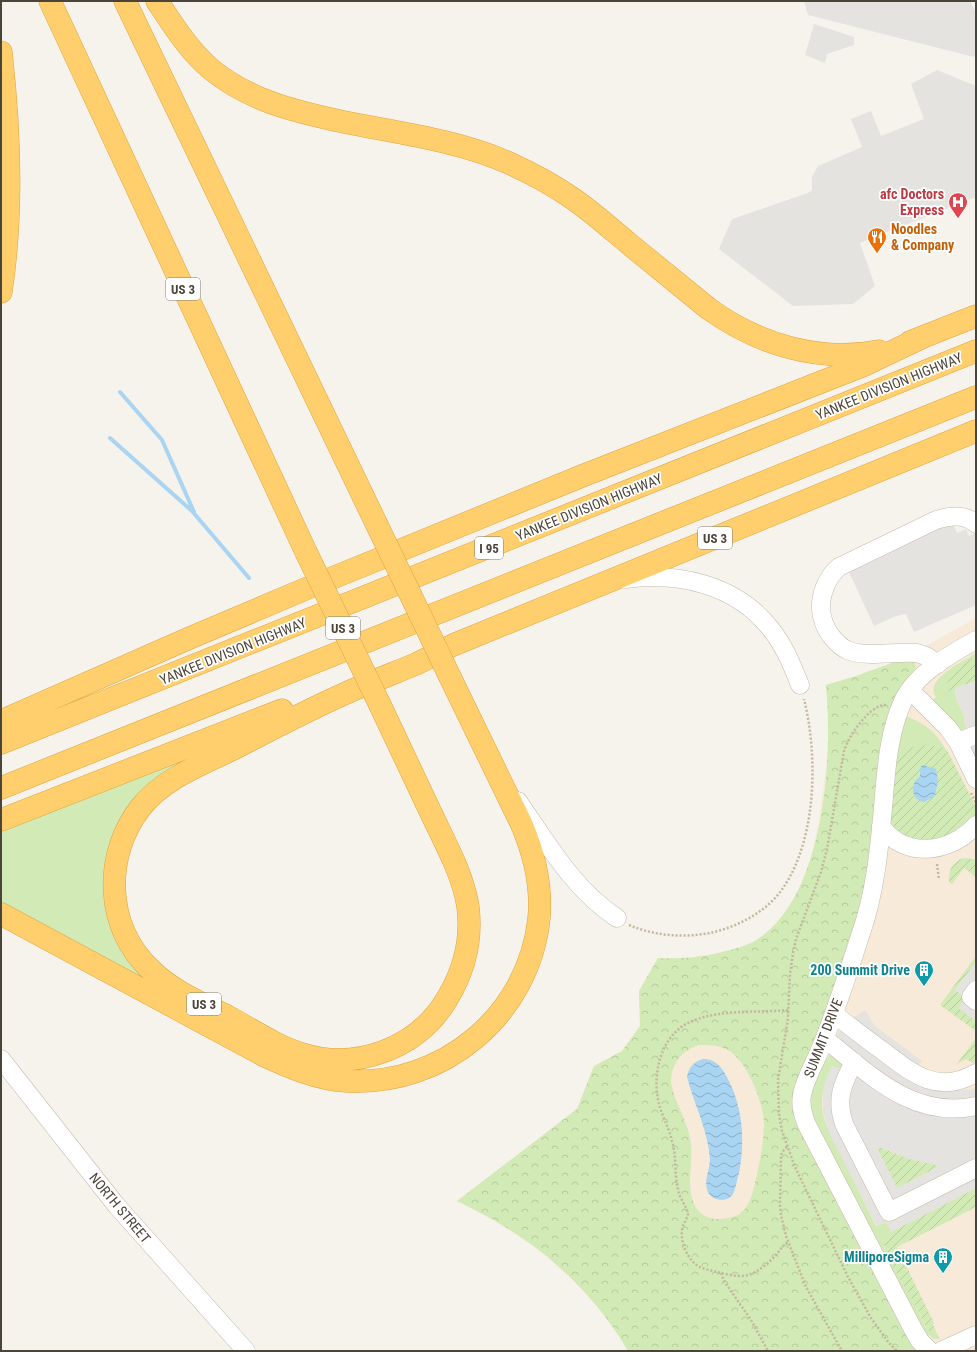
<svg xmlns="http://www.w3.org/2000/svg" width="977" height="1352" viewBox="0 0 977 1352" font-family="'Roboto Condensed',sans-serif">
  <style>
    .commercial { fill: #f7ead8 }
    .grass { fill: #d2eab5 }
    .park { fill: url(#park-crowns); fill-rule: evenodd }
    .garden { fill: url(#garden-furrows) }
    .parking { fill: #e5e3e0; fill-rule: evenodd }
    .water { fill: url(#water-waves) }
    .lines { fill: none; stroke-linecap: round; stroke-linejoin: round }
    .stream { stroke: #a9d4f2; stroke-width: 4 }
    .minor-casing { stroke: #c2bbae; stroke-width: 19 }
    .highway-casing { stroke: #e0a43c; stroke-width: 23 }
    .path { stroke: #c4b79f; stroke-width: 2.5; stroke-dasharray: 2 2; stroke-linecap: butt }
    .minor { stroke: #fff; stroke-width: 18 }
    .highway { stroke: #ffcf6e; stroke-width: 22 }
    .highway-bridge-casing { stroke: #e0a43c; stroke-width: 23; stroke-linecap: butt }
    .highway-bridge { stroke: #ffcf6e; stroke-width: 22 }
    .labels { text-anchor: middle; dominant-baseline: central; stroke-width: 3.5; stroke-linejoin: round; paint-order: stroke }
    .shield { fill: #fff; stroke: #817c74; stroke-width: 1 }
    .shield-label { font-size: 13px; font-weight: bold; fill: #4b4439 }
    .health-label { font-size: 14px; font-weight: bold; fill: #be3a42; stroke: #fff; text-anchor: end }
    .food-label { font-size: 14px; font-weight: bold; fill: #c56008; stroke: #fff; text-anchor: start }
    .street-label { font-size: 14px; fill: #4b4439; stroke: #fff }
    .culture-label { font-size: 14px; font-weight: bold; fill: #0d838f; stroke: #fff; text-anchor: end }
  </style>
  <defs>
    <pattern id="park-crowns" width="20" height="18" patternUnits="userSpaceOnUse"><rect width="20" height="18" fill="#d2eab5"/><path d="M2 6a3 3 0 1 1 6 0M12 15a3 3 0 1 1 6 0" fill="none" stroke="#b6ca9c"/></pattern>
    <pattern id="garden-furrows" width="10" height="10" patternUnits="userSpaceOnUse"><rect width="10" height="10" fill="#d2eab5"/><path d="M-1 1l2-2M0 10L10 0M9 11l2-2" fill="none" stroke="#b6ca9c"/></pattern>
    <pattern id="water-waves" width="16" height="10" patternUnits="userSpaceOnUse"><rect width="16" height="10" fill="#a9d4f2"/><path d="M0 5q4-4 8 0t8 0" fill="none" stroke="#8caec5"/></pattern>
  </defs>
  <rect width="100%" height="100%" fill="#f6f3ec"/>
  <path class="commercial" d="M 976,618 L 976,1351 L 628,1351 L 620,1337 L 603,1313 L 577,1284 L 544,1254 L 505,1227 L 457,1201 L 577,1109 L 594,1066 L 622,1051 L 640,1026 L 639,991 L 658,958 L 686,959 L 710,956 L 738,948 L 755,941 L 770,930 L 782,916 L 795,897 L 804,878 L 813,849 L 819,821 L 828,753 L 829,726 L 826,685 L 856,676 L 900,660 Z"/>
  <path class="grass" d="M 976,653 L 976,656 L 955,671 L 953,692 L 955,691 L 957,701 L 965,718 L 964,721 L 967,729 L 962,733 L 933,700 L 936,697 C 923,680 964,661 976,653 Z
    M 906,716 C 925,724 935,731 945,748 L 932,745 L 896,761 L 898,743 Z
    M 203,753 L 177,769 L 108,863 L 155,984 L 1,904 L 1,830 Z
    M 831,1055 L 843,1064 L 841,1069 L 832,1066 C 823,1086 818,1103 826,1124 L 876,1226 L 886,1222 L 891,1232 L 888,1234 L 884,1248 L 885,1252 L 906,1290 L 915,1304 L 925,1326 L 934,1332 L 936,1332 L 940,1339 L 934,1339 L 929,1335 L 926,1337 L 811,1116 L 810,1094 L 825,1061 L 828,1057 Z"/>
  <path class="park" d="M 900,660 L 912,660 L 914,662 L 916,667 L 899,689 L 888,714 L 869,863 L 859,912 L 820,1032 L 798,1083 L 919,1351 L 628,1351 C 599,1301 555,1257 505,1227 C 490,1217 473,1209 457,1201 L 577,1109 L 594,1066 L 622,1051 L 640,1026 L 639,991 L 658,958 C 684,959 705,957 730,950 C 738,948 748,945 755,941 C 825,898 833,758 826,685 L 856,676 ZM 699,1045 C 707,1045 718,1045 726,1049 C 746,1058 763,1101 764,1122 C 764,1141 760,1161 756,1179 C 753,1190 751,1204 742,1212 C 736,1218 724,1219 716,1219 C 706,1218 698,1213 694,1204 C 686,1185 693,1164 691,1144 C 689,1123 675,1104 671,1083 C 671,1064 681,1051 699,1045 Z"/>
  <path class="garden" d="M 976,656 L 976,681 L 955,688 L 955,691 L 950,691 L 948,690 C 944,674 964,663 976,656 Z
    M 932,745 L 945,748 L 948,752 L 976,807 L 975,815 L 968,825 L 936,842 L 906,839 L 890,825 L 896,761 C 903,747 918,745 932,745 Z
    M 963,858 L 967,858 L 976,860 L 976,877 L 964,868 L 952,884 L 949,882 C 948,871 952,863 963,858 Z
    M 976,956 L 976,962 L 955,990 L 964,997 L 964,1000 L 959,1008 L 976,1021 L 976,1031 L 940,1005 Z
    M 976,1038 L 976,1061 L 973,1063 L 966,1059 L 957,1064 Z
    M 879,1147 L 910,1159 L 936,1165 L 938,1167 L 897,1188 L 877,1148 Z
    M 976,1188 L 976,1207 L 897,1247 L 934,1323 L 933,1324 L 936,1332 L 931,1332 L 927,1329 L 915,1304 L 906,1290 L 885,1252 L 884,1239 L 888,1234 L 891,1232 Z"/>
  <path class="parking" d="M 804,1 L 970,1 L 976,13 L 976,55 L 974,57 L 808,15 Z
    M 814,24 L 854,37 L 854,45 L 827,54 L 825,63 L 805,55 Z
    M 937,70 L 976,86 L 976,197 L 860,243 L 875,286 L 853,304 L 793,306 L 719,249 L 732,219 L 808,193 L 812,190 L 812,177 L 818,166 L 862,147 L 851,119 L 871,111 L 881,136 L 924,119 L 911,84 Z
    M 950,517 L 957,533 L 966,529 L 969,536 L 976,533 L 976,605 L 914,632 L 906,614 L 896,616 L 874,626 L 849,572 L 892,552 L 888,543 Z
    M 976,681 L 976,760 L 963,733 L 967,729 L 964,721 L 965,717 L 957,701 L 955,688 Z
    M 976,962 L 976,1021 L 958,1008 L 964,1000 L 964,997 L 955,990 Z
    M 865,1010 L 875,1026 L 922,1061 L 909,1078 L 934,1090 L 949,1091 L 976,1089 L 976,1188 L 891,1232 L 886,1222 L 877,1226 L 830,1135 L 823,1112 L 823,1089 L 829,1072 L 832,1066 L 841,1069 L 843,1064 L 831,1055 L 828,1057 L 835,1037 L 850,1020 ZM 879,1147 L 910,1159 L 936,1165 L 938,1167 L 897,1188 L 877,1148 Z"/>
  <path class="water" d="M 922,765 L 936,769 L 938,781 L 935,796 L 924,802 C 915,801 911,792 914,784 C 915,780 918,779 920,776 L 920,769 Z
    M 703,1059 C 717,1059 723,1069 729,1081 C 743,1109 745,1142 739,1173 C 737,1179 736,1188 733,1194 C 728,1203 712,1201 708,1192 C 703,1181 710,1170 710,1159 C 708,1130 694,1104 687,1077 C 689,1067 693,1062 703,1059 Z"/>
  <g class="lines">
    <path class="stream" d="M 120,392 L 162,440 L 194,512
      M 110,438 L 192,511 L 249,578"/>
    <defs>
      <path id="minor" d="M 625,579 C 678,572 735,584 770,628 C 784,645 792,665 800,685
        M 938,664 L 926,656 L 917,653 C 897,651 864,658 847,650 C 841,647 835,641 831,636 C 825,628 822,620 821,610 C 820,594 827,577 839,567 L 936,520 C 949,516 965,513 976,524
        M 910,690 L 948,728 L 958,742 L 976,779
        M 958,742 L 976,735
        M 518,801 C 547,843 574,890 617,918
        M 881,826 C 905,860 951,853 976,825
        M 976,990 L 971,997 L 976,1001
        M 834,1014 C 850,1026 866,1039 883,1051 C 913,1074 938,1095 976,1073
        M 825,1039 C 870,1074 913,1120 976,1106
        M 1,1059 L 116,1205 L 246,1351
        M 854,1062 C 842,1084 835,1101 845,1126 L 889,1212 L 976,1168
        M 930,1351 L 920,1341 L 914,1331 L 807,1125 C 803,1115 800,1106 802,1095 C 805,1078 816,1061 822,1045 C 837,1008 849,970 861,933 C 875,893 879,851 883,808 C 886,772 888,732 904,699 C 917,673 952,653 976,640
        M 941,1351 L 976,1335"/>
      <path id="highway" d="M 50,1 L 306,552
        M 125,1 L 376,523
        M 157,1 C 173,25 189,51 212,70 C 250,101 297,112 344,122 C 399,133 457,140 509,163 C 531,173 552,184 572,198 C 591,211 609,227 628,243 C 655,265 682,287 709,309 C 758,344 819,363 879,351
        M 1,52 C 10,131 13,213 1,292
        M 910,342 L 976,316
        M 380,705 C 397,741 414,777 431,813 C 445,843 463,874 468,907 C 472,939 464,971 447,999 C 418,1048 357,1071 302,1054 C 276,1046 251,1029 227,1016 C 201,1003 172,991 151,970 C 105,928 103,855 141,807 C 165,777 204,764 237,747 C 272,729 308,710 344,694 C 368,683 392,674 416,664 C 429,658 441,651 453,645 L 976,431
        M 1,721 L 192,637 L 303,590 L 582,476 L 862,366 L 923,337
        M 1,743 L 976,351
        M 1,788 L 976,397
        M 1,820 L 282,710
        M 1,914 L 265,1056 C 291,1068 317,1079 346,1081 C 443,1087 529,1015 539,918 C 542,885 534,853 521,823 L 450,677"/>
    </defs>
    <use href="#minor" class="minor-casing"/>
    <use href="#highway" class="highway-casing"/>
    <path class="path" d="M 886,705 C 870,704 848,737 844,751 L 827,849 L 821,872 L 796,939 L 793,953 L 790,974 L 788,1018 L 778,1080 L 779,1114 L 782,1131 L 795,1167 L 848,1277 L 871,1318 L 889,1343 L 897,1351
      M 971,793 L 976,803
      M 937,864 L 939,880
      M 629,925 C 655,936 683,938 710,933 C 737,927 767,912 783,888 C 817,839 818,755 804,699
      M 788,1010 C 758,1013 725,1009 695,1020 C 662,1031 651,1072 659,1104 C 662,1116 669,1128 672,1141 C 677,1157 674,1173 678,1189 C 679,1198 686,1205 688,1214 C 687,1220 682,1225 682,1231 C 681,1237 683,1243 685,1249 C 694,1269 702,1268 721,1273 C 730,1275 742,1278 751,1274 C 759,1271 770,1262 776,1255 C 780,1250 782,1246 788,1242
      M 787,1147 L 782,1152 L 781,1157 L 780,1206 L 781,1215 L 786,1236 L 806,1287 L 842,1351
      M 721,1273 L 724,1281 L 751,1320 L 768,1351"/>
    <use href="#minor" class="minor"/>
    <use href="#highway" class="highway"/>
    <defs>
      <path id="highway-bridge" d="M 376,523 L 450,677
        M 306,552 L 380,705"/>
    </defs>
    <use href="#highway-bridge" class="highway-bridge-casing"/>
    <use href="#highway-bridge" class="highway-bridge"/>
  </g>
  <defs>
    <symbol id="hospital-pin" viewBox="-11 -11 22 30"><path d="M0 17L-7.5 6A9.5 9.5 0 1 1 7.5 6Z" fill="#e0444e" stroke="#fff"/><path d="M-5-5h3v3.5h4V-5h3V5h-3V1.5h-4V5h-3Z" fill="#fff"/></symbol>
    <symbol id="restaurant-pin" viewBox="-11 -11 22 30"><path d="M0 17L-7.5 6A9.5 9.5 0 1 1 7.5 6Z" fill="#e8710a" stroke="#fff"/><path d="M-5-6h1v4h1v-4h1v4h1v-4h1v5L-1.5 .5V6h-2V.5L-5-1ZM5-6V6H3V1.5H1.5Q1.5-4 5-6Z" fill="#fff"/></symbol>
    <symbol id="building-pin" viewBox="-11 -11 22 30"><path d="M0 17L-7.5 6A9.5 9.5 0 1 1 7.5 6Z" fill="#0f9aa8" stroke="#fff"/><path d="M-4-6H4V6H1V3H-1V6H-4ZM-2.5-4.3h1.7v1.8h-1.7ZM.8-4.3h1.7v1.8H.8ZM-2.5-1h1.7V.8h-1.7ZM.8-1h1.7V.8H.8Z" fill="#fff"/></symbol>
  </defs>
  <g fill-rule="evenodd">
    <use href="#hospital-pin" x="947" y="191" width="22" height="30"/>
    <use href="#restaurant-pin" x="866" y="226" width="22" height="30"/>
    <use href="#building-pin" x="913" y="959" width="22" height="30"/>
    <use href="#building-pin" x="932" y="1246" width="22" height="30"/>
  </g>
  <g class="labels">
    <g class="shield">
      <rect x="166" y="278" width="34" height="22" rx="3"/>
      <rect x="698" y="527" width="34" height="22" rx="3"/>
      <rect x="475" y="537" width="28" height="22" rx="3"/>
      <rect x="326" y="617" width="34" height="22" rx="3"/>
      <rect x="187" y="993" width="34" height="22" rx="3"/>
    </g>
    <g class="shield-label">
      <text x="183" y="289">US 3</text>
      <text x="715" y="538">US 3</text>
      <text x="489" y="548">I 95</text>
      <text x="343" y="628">US 3</text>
      <text x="204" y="1004">US 3</text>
    </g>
    <g class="health-label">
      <text x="944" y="194">afc Doctors<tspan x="944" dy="16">Express</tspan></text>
    </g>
    <g class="food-label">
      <text x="891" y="229">Noodles<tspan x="891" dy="16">&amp; Company</tspan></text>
    </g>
    <g class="street-label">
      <text transform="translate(889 386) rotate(-22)">YANKEE DIVISION HIGHWAY</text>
      <text transform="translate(589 507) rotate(-22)">YANKEE DIVISION HIGHWAY</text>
      <text transform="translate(233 651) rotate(-22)">YANKEE DIVISION HIGHWAY</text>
      <text transform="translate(823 1038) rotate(-69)">SUMMIT DRIVE</text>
      <text transform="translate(120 1208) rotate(50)">NORTH STREET</text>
    </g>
    <g class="culture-label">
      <text x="910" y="970">200 Summit Drive</text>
      <text x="929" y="1257">MilliporeSigma</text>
    </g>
  </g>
  <rect width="977" height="1352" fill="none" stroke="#4b4439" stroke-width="4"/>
</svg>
